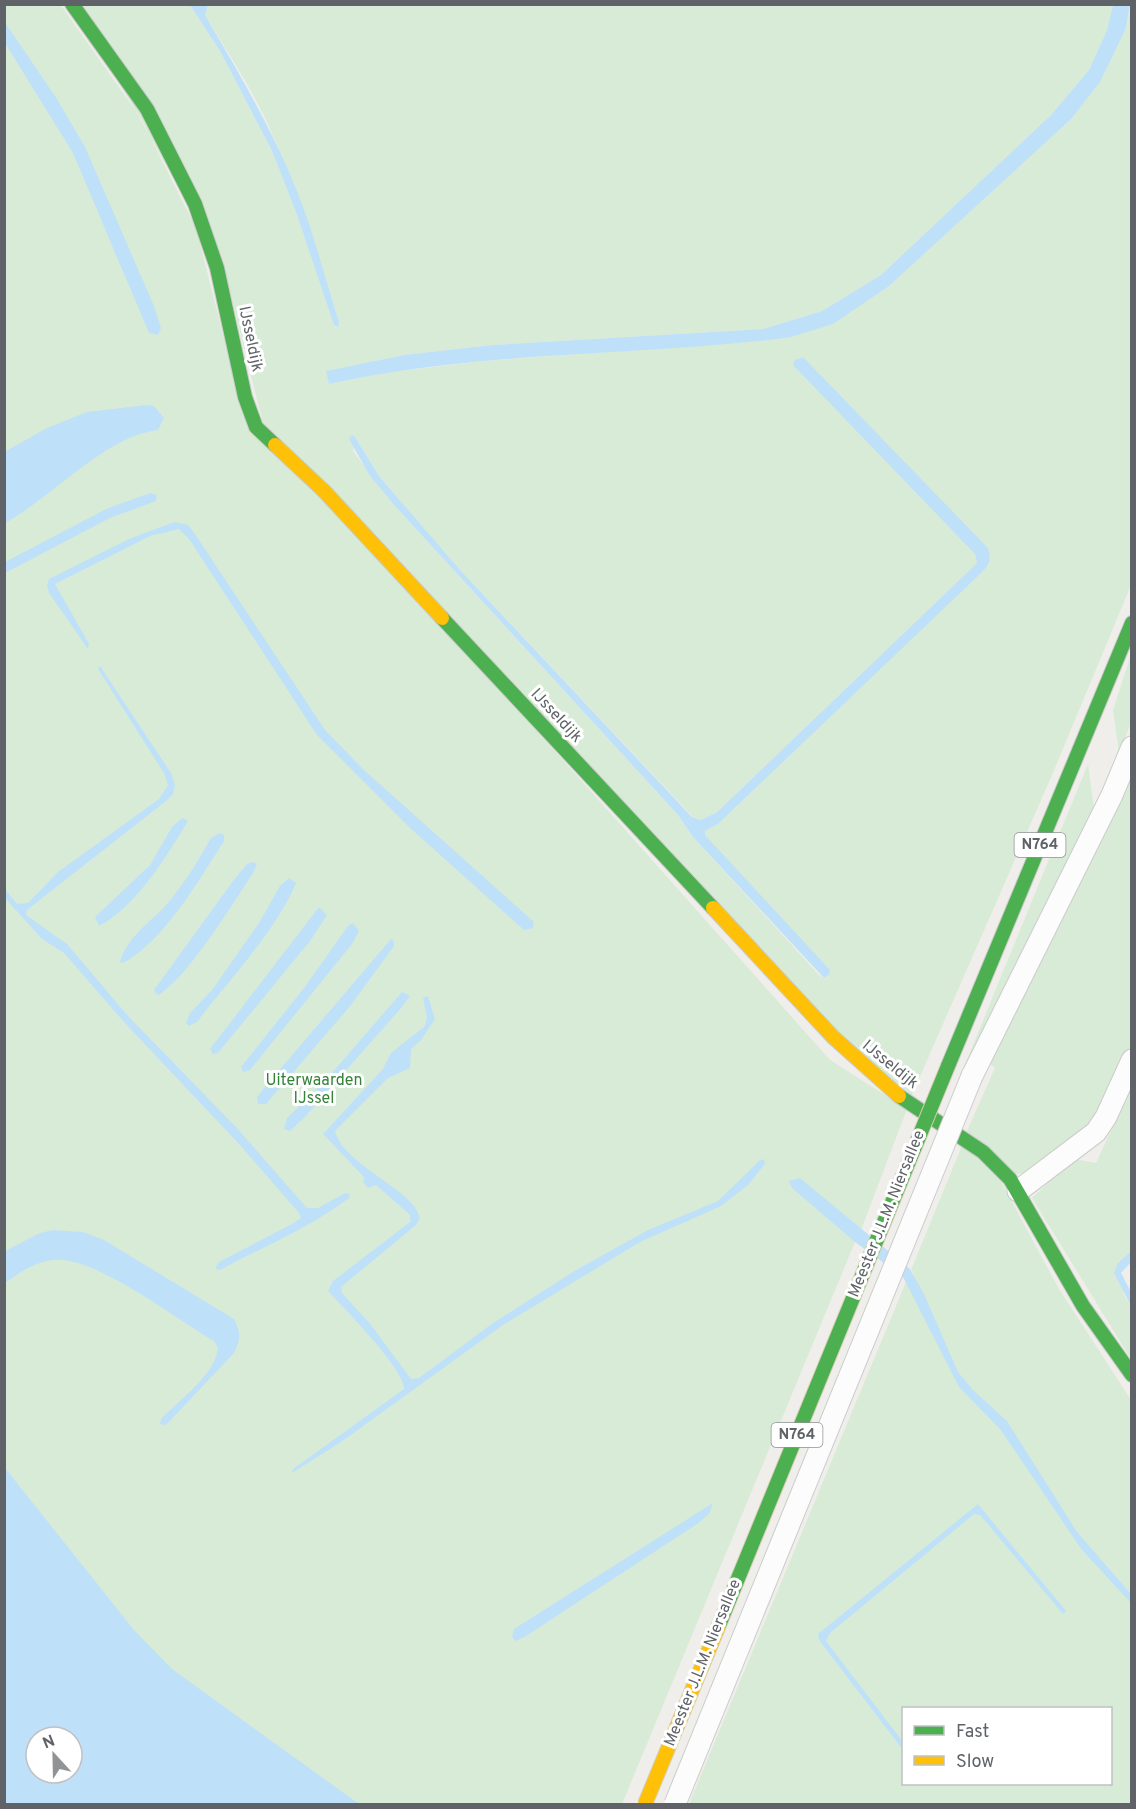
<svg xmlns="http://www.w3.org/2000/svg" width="1136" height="1809" viewBox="0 0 1136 1809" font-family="Overpass,sans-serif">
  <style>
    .green { fill: #d8ebd6; fill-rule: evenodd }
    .water { fill: #bfe0f9; fill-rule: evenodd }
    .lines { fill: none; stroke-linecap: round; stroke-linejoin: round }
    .street-casing { stroke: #cbcccc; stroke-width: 23 }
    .fast-casing { stroke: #cacacb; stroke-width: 16 }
    .slow-casing { stroke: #cacacb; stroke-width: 16 }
    .street { stroke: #fdfcfc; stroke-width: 21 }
    .fast { stroke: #4caf50; stroke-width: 14 }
    .slow { stroke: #ffc107; stroke-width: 14 }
    .street-bridge-casing { stroke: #cbcccc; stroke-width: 23; stroke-linecap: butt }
    .fast-bridge-casing { stroke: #d7ceb8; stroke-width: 16; stroke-linecap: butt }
    .slow-bridge-casing { stroke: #d7ceb8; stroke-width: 16; stroke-linecap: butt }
    .street-bridge { stroke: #fdfcfc; stroke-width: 21 }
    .fast-bridge { stroke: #4caf50; stroke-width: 14 }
    .slow-bridge { stroke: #ffc107; stroke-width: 14 }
    .labels { text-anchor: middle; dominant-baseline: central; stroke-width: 6; stroke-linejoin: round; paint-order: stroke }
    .shield { fill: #fff; stroke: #8f9295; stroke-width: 1.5 }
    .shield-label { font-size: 15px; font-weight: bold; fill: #5f6368 }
    .street-label { font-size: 16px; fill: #5f6368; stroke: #fff }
    .park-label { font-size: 16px; fill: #348238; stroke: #fff }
  </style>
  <rect width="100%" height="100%" fill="#efeeea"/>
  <path class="green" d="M 60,4 L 140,117 L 196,228 L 241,406 L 538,732 L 830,1060 L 907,1109 L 861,1230 L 856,1226 L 855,1242 L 622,1804 L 234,1804 L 5,1616 L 4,5 Z
    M 76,5 L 190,5 L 220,51 L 272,151 L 297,215 L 335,327 L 338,328 L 339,322 C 318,260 299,196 273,136 C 255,93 229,55 205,15 L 208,5 L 1113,5 L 1107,30 L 1089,70 L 1051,115 L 881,275 L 822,311 L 763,329 L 492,345 L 404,355 L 327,371 L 329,384 L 373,374 L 484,361 L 769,340 L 833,324 L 1071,119 L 1126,28 L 1131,5 L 1131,585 L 1052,775 L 911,1097 L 874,1069 L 265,431 L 224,268 ZM 355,437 L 379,476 L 461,571 L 693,817 L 701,820 L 717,812 L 977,563 L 975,554 L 989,564 L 718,824 L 705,831 L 705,835 L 829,975 L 824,978 L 819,975 L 693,837 L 678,815 L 395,506 L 353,451 Z
    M 1131,655 L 1131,723 L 1119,752 L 1113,710 Z
    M 1088,764 L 1094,809 L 966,1074 L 962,1072 Z
    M 1131,774 L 1132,1048 L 1117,1083 L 1090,1128 L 1029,1172 L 1016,1174 L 967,1131 L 995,1068 L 989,1063 Z
    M 1131,1088 L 1131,1251 L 1118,1263 L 1124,1295 L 1131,1306 L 1131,1359 L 1032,1198 L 1074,1159 L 1096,1163 Z
    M 963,1143 L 996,1172 L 1059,1289 L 1131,1400 L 1131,1804 L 689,1804 L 906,1282 L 909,1285 L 914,1274 L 911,1270 ZM 904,1708 L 1110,1708 L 1110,1784 L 904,1784 Z"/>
  <path class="water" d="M 190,5 L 208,5 L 205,15 C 239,73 272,129 297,191 C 314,233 325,279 339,322 L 338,328 L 334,325 L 297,215 L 272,151 L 220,51 Z
    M 1113,5 L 1130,5 L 1126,28 L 1100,82 L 1071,119 L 889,286 L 833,324 L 791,337 L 769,340 C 623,356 473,352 329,384 L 326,371 L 404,355 L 492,345 L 763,329 L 822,311 L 881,275 L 1051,115 L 1089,70 L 1107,30 Z
    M 4,21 L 57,99 L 85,147 L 154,306 L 161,328 L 158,335 L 149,333 L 73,153 L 5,43 Z
    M 803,357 L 988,548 C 992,561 989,565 980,574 L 718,824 L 705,831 L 705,835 L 830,970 L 829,975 L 824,978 L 693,837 L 678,815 L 395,506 L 370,476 L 349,439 L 352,435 L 355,437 L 379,476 L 461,571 L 692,817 L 701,820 L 717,812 L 977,563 L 975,554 L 793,365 L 795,360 Z
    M 147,405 L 154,406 L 164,418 L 158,430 C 105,436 53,497 5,523 L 6,451 L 45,429 L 87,412 Z
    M 150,493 L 157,495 L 156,501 L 110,518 L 5,573 L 5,562 L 106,509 Z
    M 174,522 L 188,525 L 195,534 L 325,730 L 364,770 L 534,922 L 533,928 L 524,930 L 410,828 L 317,735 L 189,539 L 179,529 L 150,536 L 55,584 L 89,644 L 88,649 L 49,593 L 47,585 L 49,579 L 129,539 Z
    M 100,666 L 171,773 L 175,785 L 173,794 L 166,801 L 27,910 L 26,915 L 67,944 L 128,1016 L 236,1127 L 307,1208 L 318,1208 L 345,1193 L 350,1194 L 349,1198 C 311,1227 263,1247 220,1270 L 215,1269 L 219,1262 L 292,1224 L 301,1218 L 299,1213 L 240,1145 L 123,1021 L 64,953 L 42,939 L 5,898 L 5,889 L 17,904 L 28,903 L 58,872 L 159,799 L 168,785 L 164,773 L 98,669 Z
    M 182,818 L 188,821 C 166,857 137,906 99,926 L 95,917 L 150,865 L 172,827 Z
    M 220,833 L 224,835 L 224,841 C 199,880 164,941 123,963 L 120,962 C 126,938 151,922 167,904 C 184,884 198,861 211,838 Z
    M 253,862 L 257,864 L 252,875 C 228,910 193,970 159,995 L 156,994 L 154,990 L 233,881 L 247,864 Z
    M 289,878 L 296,883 C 276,931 229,980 197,1022 L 189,1026 L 186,1023 L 190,1013 L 212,990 L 259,923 L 280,886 Z
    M 319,907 L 327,915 L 310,941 L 218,1053 L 213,1054 L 210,1049 Z
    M 353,923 L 359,931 L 352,944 L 250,1070 L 243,1072 L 241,1067 L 304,988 L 348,926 Z
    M 391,939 L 393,939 L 394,946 L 351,1005 L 266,1104 L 258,1104 L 257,1097 L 265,1087 Z
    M 402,992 L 410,996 L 402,1007 L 304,1118 L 290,1131 L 284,1129 L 287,1118 L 325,1081 Z
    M 428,996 L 435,1019 L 421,1040 L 411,1049 L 410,1068 L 388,1078 L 335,1131 C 344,1166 414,1189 420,1218 L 416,1225 L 341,1287 L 342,1293 L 371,1325 L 411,1379 L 419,1378 L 493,1323 L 576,1270 L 648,1230 L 718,1201 L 759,1161 L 764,1159 L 765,1164 L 748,1185 L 721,1206 L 640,1242 L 503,1325 L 341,1442 L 292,1473 L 293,1469 L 404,1389 C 406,1371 343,1307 328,1291 L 333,1281 L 410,1222 L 410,1215 L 376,1185 L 368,1188 L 363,1182 L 364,1177 L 323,1134 L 383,1069 L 391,1053 L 425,1026 L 427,1018 L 423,998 Z
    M 800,1178 L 910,1269 L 924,1294 L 958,1372 L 973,1390 L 1007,1421 L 1077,1532 L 1131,1594 L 1131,1603 L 1082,1550 L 1000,1429 L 959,1387 L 903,1277 L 855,1242 L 792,1188 L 789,1181 Z
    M 53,1230 L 83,1232 L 104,1240 L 234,1319 C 241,1333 241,1339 234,1353 L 166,1425 L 160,1424 L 161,1419 C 179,1400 215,1375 218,1348 L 214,1341 C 177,1320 94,1255 54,1260 C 36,1261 19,1273 5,1283 L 5,1251 L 40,1233 Z
    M 1131,1251 L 1131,1262 L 1121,1273 L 1131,1292 L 1131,1306 L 1114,1273 L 1118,1263 Z
    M 5,1468 L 134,1630 L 172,1669 L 359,1804 L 5,1804 ZM 36,1737 L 72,1737 L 72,1773 L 36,1773 Z
    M 713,1503 L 709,1514 L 697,1524 L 526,1636 L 516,1641 L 512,1637 L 514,1629 Z
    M 978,1504 L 1066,1611 L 1063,1614 L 980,1515 L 974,1514 L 830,1633 L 826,1641 L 903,1742 L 903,1750 L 819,1640 L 818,1634 Z"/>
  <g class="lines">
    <defs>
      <path id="street" d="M 972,1076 L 1112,795 L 1132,747
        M 1018,1191 L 1096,1132 L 1106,1117 L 1132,1060"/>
      <path id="fast" d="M 72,4 L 147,109 L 195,204 L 217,268 L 245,397 L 256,427 L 275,445
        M 442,618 L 713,908
        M 948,1066 L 1132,623
        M 899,1096 L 983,1152 L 1010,1179 L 1083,1306 L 1132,1375"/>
      <path id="slow" d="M 275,445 L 324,491 L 442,618
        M 713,908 L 833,1037 L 899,1096"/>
    </defs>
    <use href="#street" class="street-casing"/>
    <use href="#fast" class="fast-casing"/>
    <use href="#slow" class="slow-casing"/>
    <use href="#street" class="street"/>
    <use href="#fast" class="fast"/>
    <use href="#slow" class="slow"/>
    <defs>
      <path id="street-bridge" d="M 675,1804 L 972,1076"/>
      <path id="fast-bridge" d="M 719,1625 L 948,1066"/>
      <path id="slow-bridge" d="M 645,1804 L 719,1625"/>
    </defs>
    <use href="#street-bridge" class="street-bridge-casing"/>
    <use href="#fast-bridge" class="fast-bridge-casing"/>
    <use href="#slow-bridge" class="slow-bridge-casing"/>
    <use href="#street-bridge" class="street-bridge"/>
    <use href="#fast-bridge" class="fast-bridge"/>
    <use href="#slow-bridge" class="slow-bridge"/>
  </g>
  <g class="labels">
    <g class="shield">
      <rect x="1014.5" y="833" width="51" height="24" rx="4.5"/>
      <rect x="771.5" y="1423" width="51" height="24" rx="4.5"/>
    </g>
    <g class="shield-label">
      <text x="1040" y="845">N764</text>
      <text x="797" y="1435">N764</text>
    </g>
    <g class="street-label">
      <text transform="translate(250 339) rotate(78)">IJsseldijk</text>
      <text transform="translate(556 716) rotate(47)">IJsseldijk</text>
      <text transform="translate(890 1065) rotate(39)">IJsseldijk</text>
      <text transform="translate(887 1214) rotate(-68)">Meester J.L.M. Niersallee</text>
      <text transform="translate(703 1663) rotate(-68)">Meester J.L.M. Niersallee</text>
    </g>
    <g class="park-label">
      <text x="314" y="1081">Uiterwaarden<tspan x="314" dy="18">IJssel</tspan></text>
    </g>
  </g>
  <rect width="1136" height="1809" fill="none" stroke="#5f6368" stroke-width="12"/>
  <rect x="902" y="1707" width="210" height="78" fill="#ffffff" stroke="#bfc1c3" stroke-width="1.5"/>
  <rect x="914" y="1726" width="30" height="9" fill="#4caf50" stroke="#bfc1c3" stroke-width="1.5"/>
  <text x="956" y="1737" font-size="18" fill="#5f6368">Fast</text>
  <rect x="914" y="1756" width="30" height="9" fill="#ffc107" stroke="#bfc1c3" stroke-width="1.5"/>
  <text x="956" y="1767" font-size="18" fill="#5f6368">Slow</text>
  <g transform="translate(54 1755) rotate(338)"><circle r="28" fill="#ffffff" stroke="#bfc1c3" stroke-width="1.5"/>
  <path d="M0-4.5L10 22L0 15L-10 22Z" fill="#919496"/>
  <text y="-9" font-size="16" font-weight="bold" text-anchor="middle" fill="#5f6368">N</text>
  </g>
</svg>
